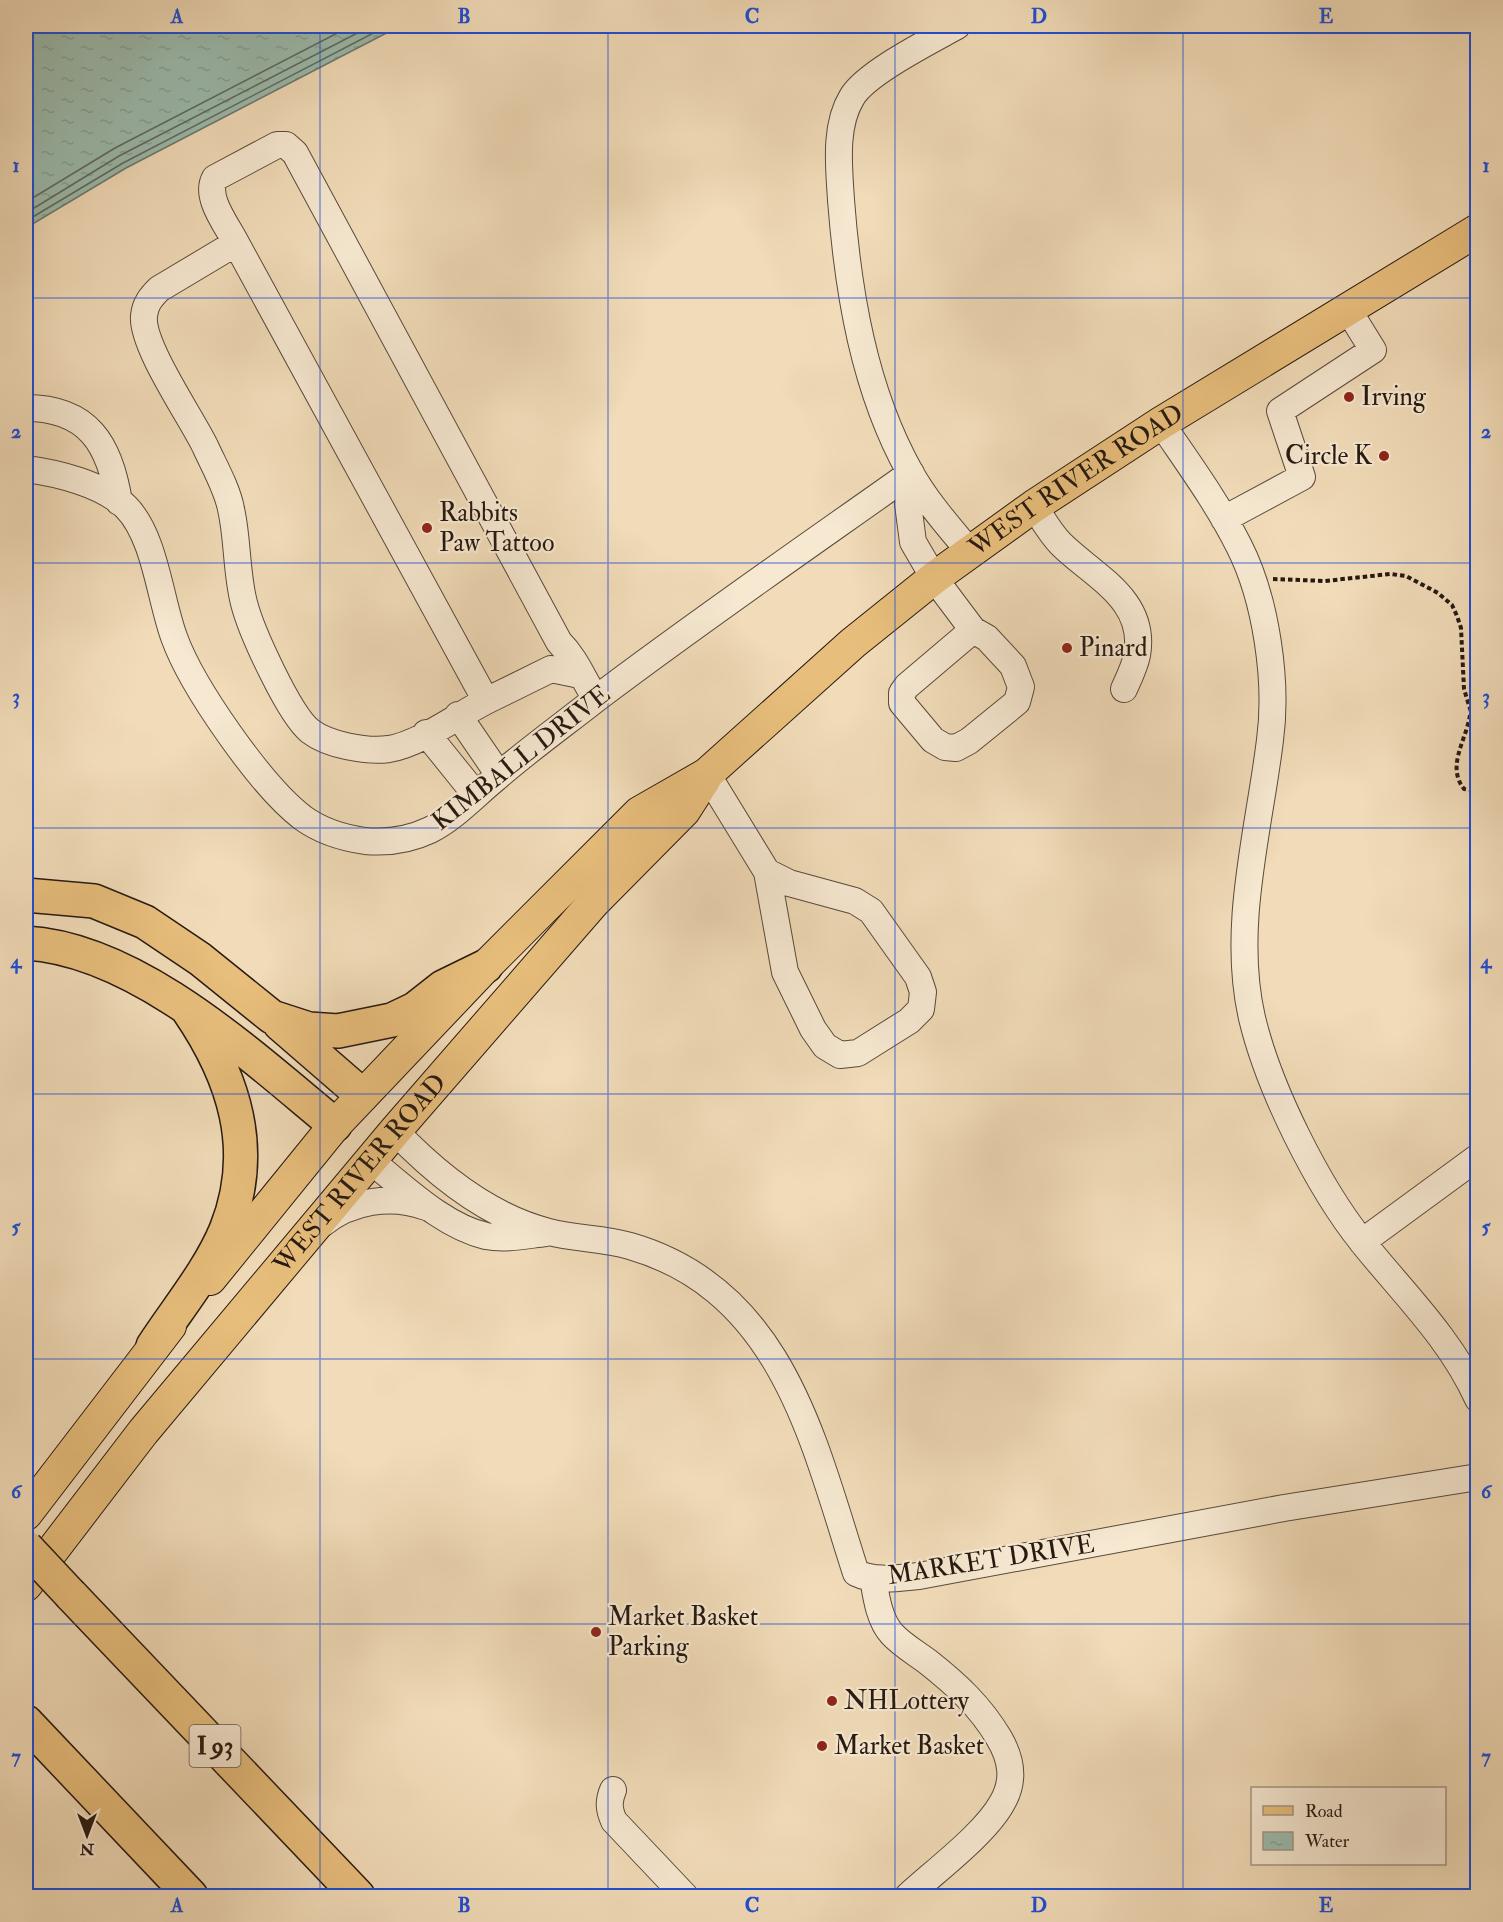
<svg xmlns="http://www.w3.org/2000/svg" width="1503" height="1922" viewBox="0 0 1503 1922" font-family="'IM FELL Double Pica',serif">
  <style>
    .water { fill: url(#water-ripples); stroke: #6c7a6f; stroke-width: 1.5 }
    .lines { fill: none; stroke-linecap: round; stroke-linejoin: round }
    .shore { stroke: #606a60; stroke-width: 1.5 }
    .minor-casing { stroke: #594a3b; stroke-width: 28 }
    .major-casing { stroke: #261911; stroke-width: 34 }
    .highway-casing { stroke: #261911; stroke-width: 36 }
    .path { stroke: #261911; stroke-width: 4; stroke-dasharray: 4.5 3; stroke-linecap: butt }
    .minor { stroke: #f6e8d1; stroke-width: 26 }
    .major { stroke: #e8be7c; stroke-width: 32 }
    .highway { stroke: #e8be7c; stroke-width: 33 }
    .highway-bridge-casing { stroke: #261911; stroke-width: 36; stroke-linecap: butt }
    .highway-bridge { stroke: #e8be7c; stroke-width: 33 }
    .grid { fill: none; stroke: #1d4ed8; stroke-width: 1.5; stroke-opacity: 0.55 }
    .poi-dot { fill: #8f2418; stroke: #f6e8d1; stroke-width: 2 }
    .labels { text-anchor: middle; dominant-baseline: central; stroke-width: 4.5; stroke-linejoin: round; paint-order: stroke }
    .shield { fill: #f6e8d1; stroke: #64574b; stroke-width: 1.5 }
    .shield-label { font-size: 24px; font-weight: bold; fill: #261911 }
    .poi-label { font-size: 26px; fill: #261911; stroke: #f6e8d1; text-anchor: start }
    .street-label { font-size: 26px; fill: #261911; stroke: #f6e8d1 }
    .neatline { fill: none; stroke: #1d4ed8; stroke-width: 2 }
    .grid-label { font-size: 20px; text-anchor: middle; font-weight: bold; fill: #1d4ed8 }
  </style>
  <defs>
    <pattern id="water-ripples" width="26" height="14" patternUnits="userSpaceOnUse" patternTransform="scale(1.5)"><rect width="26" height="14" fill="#9bbbae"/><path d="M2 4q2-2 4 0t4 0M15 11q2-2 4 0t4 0" fill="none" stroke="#85a095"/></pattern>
  </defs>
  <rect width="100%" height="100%" fill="#f1dbb8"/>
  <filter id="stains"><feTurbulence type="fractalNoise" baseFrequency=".00333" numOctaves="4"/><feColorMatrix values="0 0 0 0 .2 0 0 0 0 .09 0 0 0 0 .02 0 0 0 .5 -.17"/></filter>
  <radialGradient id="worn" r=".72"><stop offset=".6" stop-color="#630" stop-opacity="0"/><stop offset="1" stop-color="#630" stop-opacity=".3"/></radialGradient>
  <path class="water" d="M 26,26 L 400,26 L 126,168 L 26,228 Z"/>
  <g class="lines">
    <path class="shore" d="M 26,202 L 115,148 L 351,26
      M 26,213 L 119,156 L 371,26
      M 26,221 L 123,163 L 387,26"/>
    <defs>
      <path id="minor" d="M 957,26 C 932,40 866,73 852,97 C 834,126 839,167 841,200 C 848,292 864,390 910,472 C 926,501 949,527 970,552
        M 236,243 L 486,701 C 458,715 420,744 389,749 C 366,752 328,745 310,731 C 289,714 251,631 244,603 C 236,572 238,540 231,509 C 227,488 214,466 205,446 C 191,417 141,345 144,316 C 145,304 151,297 159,289 L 236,243 C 227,225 204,197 215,178 L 277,145 L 286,145 L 295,153 L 559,642 C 576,659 583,679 596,699
        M 26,408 C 88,408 110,444 119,502
        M 1161,423 C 1188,463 1217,502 1239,546 C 1266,599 1278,681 1270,740 C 1259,831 1231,927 1252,1018 C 1269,1089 1318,1187 1363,1243 C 1404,1294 1451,1339 1478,1399
        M 26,469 C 57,473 103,484 126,507 C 155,536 160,599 174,637 C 192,687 261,786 303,818 C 321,831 344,838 365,841 C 387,843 409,840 430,830 C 454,818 475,795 496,778 C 528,750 563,725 596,699 C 699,621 805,548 911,473
        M 911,473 L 908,504 L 913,542 L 934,578 L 973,630 L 987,638 L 1013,666 L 1021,687 L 1017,702 L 969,741 L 956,748 L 945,747 L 933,740 L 902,703 L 902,693 L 907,686 L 973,630
        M 1034,506 C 1042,518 1050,533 1061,544 C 1093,576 1147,599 1137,655 C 1135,666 1129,678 1124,689
        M 1224,519 L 1302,477 L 1280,411 L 1373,350 L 1347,308
        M 486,701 L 551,669 L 580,675
        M 458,715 L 499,775
        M 426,733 L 476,795
        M 707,774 L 767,872 L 789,883 L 855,901 L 871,911 L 918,977 L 923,992 L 921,1009 L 909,1021 L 858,1053 L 840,1055 L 825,1046 L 813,1029 L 785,972 L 767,872
        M 395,1131 C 436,1174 490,1217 549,1232 C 575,1239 603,1238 630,1246 C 782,1290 813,1440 856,1573 C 875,1582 898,1578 919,1576 L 1284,1508 L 1478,1477
        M 371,1161 C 404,1187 443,1226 486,1236 C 506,1240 527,1235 546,1233
        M 322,1224 C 350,1201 391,1194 426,1207
        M 1362,1242 L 1478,1157
        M 873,1578 C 876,1596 879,1620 892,1634 C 902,1645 916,1653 928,1662 C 957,1685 980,1706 999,1738 C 1012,1760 1015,1781 1002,1803 C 985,1834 935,1871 908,1896
        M 613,1790 C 608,1802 609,1810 614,1821 L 685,1896"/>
      <g id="major">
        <path id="s1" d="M 210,1279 L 335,1125 L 486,966 L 639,813 L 707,774 L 853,643 L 934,578 L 1034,506 L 1161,423 L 1478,230"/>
        <path d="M 26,1514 L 170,1326"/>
        <path id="s2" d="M 26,1585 L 143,1432 L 395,1131 L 593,903 L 684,811 L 704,780"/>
      </g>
      <path id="highway" d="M 26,895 L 94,901 L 145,922 L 200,959 L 272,1017 L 309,1029 L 338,1031 L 392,1020 L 415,1009 L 443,987 L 486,966
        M 26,943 C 137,949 251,1056 335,1125
        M 280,1024 L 362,1095
        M 153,1346 C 177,1309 209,1271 226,1230 C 258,1150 234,1077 188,1010
        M 71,1595 L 358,1896
        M 26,1722 L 191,1896"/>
    </defs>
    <use href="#minor" class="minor-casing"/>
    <use href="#major" class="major-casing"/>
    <use href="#highway" class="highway-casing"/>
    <path class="path" d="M 1273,579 L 1325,581 L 1390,574 L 1406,576 L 1438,593 L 1452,605 L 1457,616 L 1461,628 L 1464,689 L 1478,735
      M 1470,715 C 1466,741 1446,766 1464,789 L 1478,791"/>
    <use href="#minor" class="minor"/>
    <use href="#major" class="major"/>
    <use href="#highway" class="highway"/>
    <defs>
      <path id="highway-bridge" d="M 26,1547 L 71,1595"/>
    </defs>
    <use href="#highway-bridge" class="highway-bridge-casing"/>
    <use href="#highway-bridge" class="highway-bridge"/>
  </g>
  <path class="grid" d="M 320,26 L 320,1896M 608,26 L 608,1896M 895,26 L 895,1896M 1183,26 L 1183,1896M 26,298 L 1478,298M 26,563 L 1478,563M 26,828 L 1478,828M 26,1094 L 1478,1094M 26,1359 L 1478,1359M 26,1624 L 1478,1624"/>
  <g class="poi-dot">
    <circle cx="1349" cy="397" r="6"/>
    <circle cx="1384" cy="456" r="6"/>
    <circle cx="427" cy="528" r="6"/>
    <circle cx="1067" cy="648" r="6"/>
    <circle cx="596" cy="1632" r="6"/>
    <circle cx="832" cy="1701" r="6"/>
    <circle cx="822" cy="1746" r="6"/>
  </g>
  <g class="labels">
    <rect class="shield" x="189.5" y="1725" width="51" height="42" rx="4.5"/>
    <g class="shield-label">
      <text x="215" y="1746">I 93</text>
    </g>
    <g class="poi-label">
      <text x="1361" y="397">Irving</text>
      <text x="1372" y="456" text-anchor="end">Circle K</text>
      <text x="439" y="513">Rabbits<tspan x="439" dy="30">Paw Tattoo</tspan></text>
      <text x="1079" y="648">Pinard</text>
      <text x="608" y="1617">Market Basket<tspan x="608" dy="30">Parking</tspan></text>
      <text x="844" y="1701">NHLottery</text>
      <text x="834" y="1746">Market Basket</text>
    </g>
    <g class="street-label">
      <text stroke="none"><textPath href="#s1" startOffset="1185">WEST RIVER ROAD</textPath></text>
      <text transform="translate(521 758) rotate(-38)">KIMBALL DRIVE</text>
      <text stroke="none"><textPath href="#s2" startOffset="530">WEST RIVER ROAD</textPath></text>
      <text transform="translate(991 1560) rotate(-9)">MARKET DRIVE</text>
    </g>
  </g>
  <rect width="1503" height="1922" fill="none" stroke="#f1dbb8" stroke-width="66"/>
  <rect x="1251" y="1787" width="195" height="78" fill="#f6e8d1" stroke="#a39584" stroke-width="1.5"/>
  <rect x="1263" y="1806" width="30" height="9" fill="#e8be7c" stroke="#a39584" stroke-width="1.5"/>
  <text x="1305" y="1817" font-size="18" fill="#261911">Road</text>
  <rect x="1263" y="1832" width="30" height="18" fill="url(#water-ripples)" stroke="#a39584" stroke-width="1.5"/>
  <text x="1305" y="1847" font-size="18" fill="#261911">Water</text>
  <g transform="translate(87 1835) rotate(180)" stroke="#f6e8d1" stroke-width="4.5" paint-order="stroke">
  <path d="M0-4.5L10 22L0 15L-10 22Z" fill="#261911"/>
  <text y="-9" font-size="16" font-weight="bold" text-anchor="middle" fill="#261911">N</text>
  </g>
  <rect x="33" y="33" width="1437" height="1856" class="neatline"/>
  <g class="grid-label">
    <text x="177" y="23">A</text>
    <text x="464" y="23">B</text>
    <text x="752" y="23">C</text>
    <text x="1039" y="23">D</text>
    <text x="1326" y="23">E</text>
    <text x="16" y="172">1</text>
    <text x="1486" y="172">1</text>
    <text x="16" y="438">2</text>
    <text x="1486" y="438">2</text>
    <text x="16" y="703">3</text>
    <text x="1486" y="703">3</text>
    <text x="16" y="968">4</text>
    <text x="1486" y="968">4</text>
    <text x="16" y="1233">5</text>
    <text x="1486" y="1233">5</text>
    <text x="16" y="1498">6</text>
    <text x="1486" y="1498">6</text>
    <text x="16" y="1763">7</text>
    <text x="1486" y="1763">7</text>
    <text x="177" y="1912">A</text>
    <text x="464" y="1912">B</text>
    <text x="752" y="1912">C</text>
    <text x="1039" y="1912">D</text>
    <text x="1326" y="1912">E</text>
  </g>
  <rect width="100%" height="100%" filter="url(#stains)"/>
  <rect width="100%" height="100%" fill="url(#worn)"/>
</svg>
